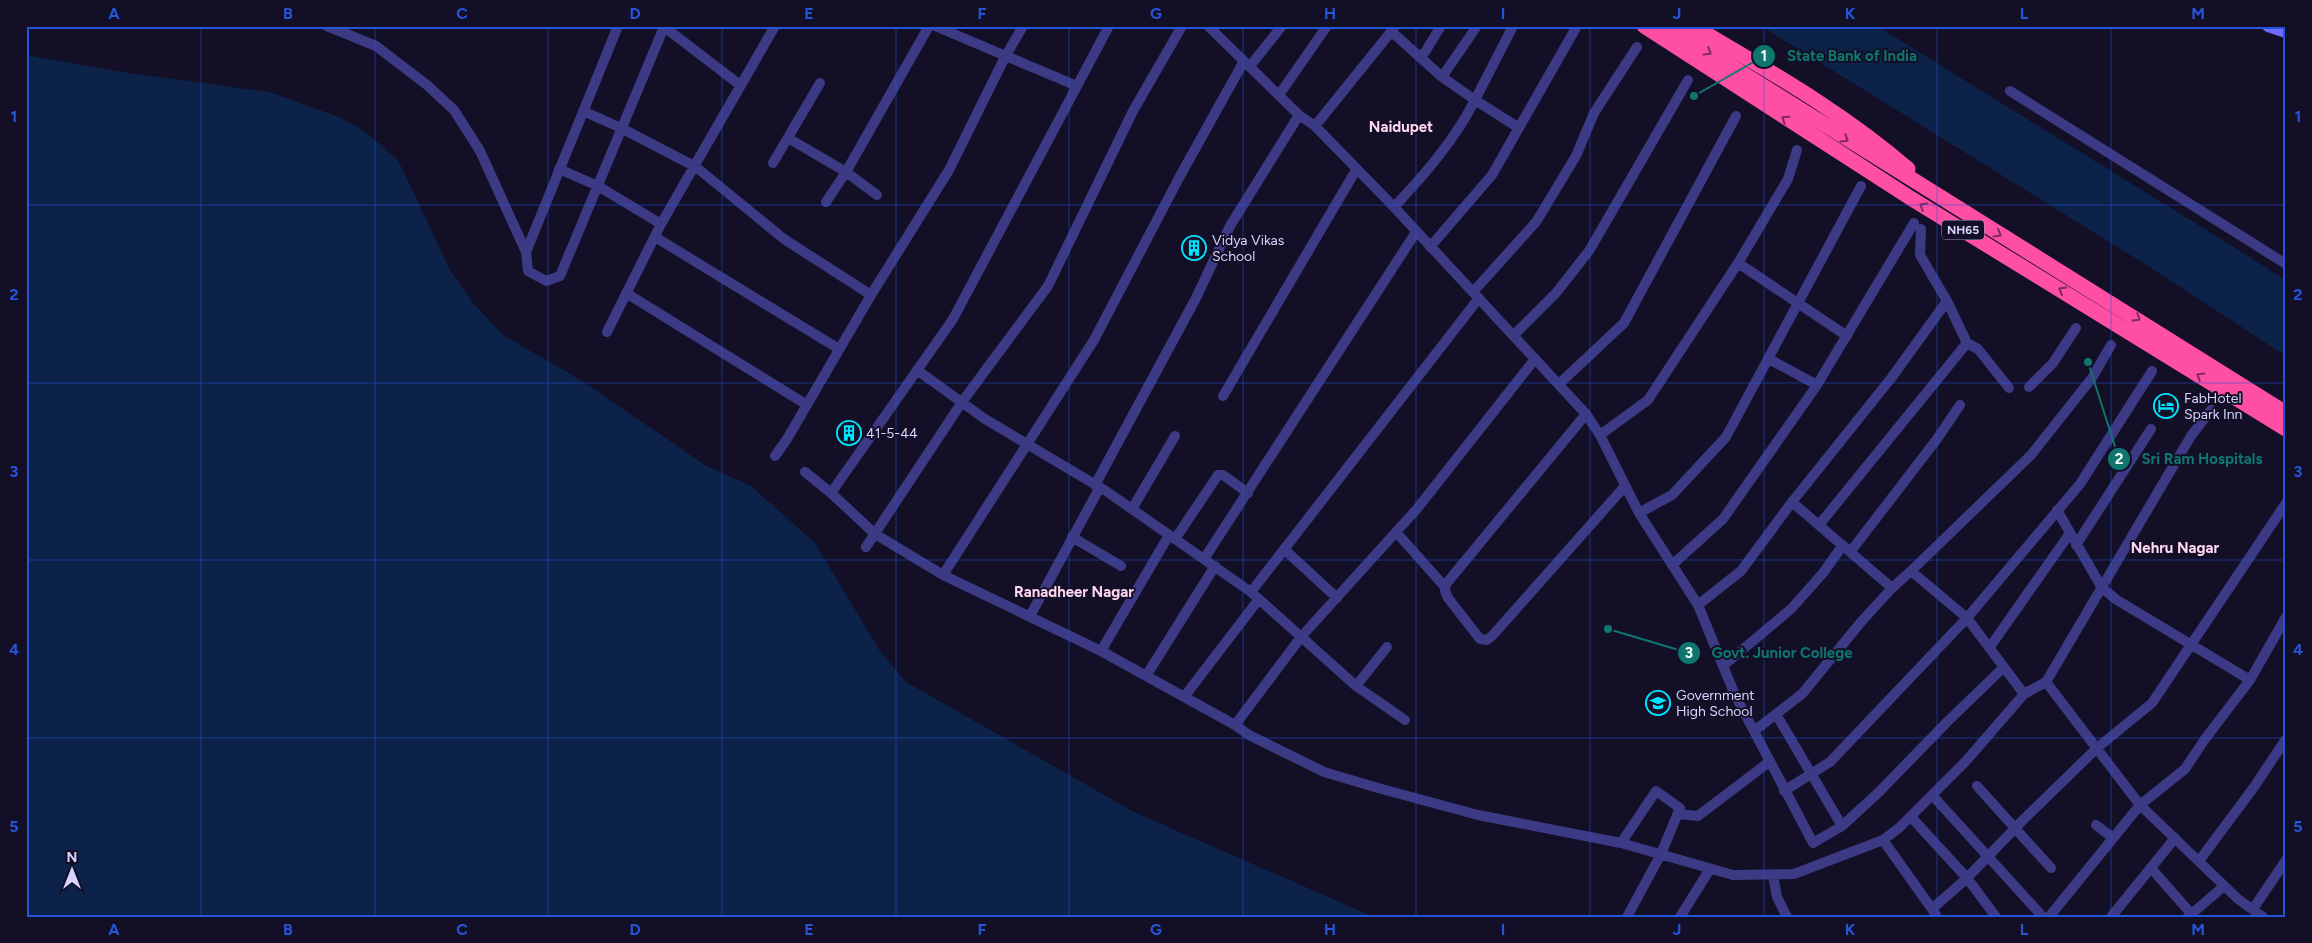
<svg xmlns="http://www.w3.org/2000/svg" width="2312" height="943" viewBox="0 0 2312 943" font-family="Figtree,sans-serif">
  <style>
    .water { fill: #0c2248 }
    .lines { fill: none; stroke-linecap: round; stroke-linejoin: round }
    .street { stroke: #3d3a85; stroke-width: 10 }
    .secondary { stroke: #6f6bff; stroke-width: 12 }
    .highway { stroke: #ff4fa3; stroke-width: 15 }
    .oneway { stroke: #7d2c5e }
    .grid { fill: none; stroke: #2655da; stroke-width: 1; stroke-opacity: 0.55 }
    .labels { text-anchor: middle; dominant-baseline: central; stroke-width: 4; stroke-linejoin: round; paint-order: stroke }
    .shield { fill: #130f26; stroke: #9e99be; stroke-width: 1 }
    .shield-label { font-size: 12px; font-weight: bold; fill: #d9d4ff }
    .poi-label { font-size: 14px; fill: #d9d4ff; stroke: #130f26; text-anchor: start }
    .neighbourhood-label { font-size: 15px; font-weight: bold; fill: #ffd6f0; stroke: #130f26 }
    .leader { fill: none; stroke: #0f766e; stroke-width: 2 }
    .callout-dot { fill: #0f766e; stroke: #130f26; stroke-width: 2 }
    .mark-label { font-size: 15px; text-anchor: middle; font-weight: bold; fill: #fff }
    .callout-label { font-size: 15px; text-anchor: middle; font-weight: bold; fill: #0f766e; stroke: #130f26; stroke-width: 4; stroke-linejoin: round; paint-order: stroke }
    .neatline { fill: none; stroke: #2655da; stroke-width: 2 }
    .grid-label { font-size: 16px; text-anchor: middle; font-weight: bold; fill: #2655da }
  </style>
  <rect width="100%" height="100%" fill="#130f26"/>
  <path class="water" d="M 1761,26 L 1877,26 L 2245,254 L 2286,281 L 2286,356 L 2148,266 Z
    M 26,55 L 122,72 L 269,92 L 339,117 L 364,131 L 398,160 L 450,270 L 473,303 L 503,335 L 579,379 L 708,467 L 751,486 L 815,543 L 880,651 L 906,682 L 1134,812 L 1374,917 L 26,917 Z"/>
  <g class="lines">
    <path class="street" d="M 327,26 L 376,46 L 427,85 L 454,110 L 480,151 L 526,252 L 528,271 L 546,281 L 560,276 L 664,27
      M 663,26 L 740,85
      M 935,26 L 1077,86 L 1109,26
      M 1208,26 L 1299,115 L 1315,126 L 1394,207 L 1586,414 L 1600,435 L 1639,513 L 1698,605 L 1735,695 L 1813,843 L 1842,826 L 1878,793 L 1947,722 L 2004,667
      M 1392,32 L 1442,77 L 1475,100 L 1513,26
      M 1420,57 L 1425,52 L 1441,26
      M 1250,66 L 1282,26
      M 1442,77 L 1477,26
      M 2010,91 L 2286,264
      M 1279,95 L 1327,26
      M 583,111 L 621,128 L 696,167 L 784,239 L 871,295
      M 1315,126 L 1394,28
      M 788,138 L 846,172 L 877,195
      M 773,163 L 820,83
      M 559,169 L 598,186 L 661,224
      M 826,202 L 846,172 L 929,26
      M 1394,207 C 1425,174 1454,141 1475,100 L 1519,128
      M 655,237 L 839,349
      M 1430,247 L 1492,175 L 1577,26
      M 526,252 L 618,26
      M 1738,263 L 1847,336
      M 1473,292 L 1536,222 L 1576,156 L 1594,113 L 1637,47
      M 626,293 L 807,405
      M 607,332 L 661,224 L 775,26
      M 1514,335 L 1556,293 L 1589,251 L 1688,80
      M 1967,343 L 1978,349 L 2009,388
      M 1769,359 L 1817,385 L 1914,223
      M 917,370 L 985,419 L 1106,491 L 1251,592 L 1356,686 L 1405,720
      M 1559,384 L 1624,323 L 1736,116
      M 2029,387 L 2053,363 L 2076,328
      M 1223,396 L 1356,170
      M 1586,414 L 1446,584 L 1445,591 L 1448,598 L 1480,639 L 1487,640 L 1493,635 L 1625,486
      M 1600,435 L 1648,400 L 1738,263 L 1788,179 L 1797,150
      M 775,456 L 787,439 L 871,295 L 949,170 L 1005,57 L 1023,26
      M 805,472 L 831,493 L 875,534 L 943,575 L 1101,651 L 1235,725 L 1249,735 L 1324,772 L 1378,788 L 1478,815 L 1621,843 L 1733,875 L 1794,874 L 1883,840
      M 1095,485 L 1196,298 L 1230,226 L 1299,115
      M 831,493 L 953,319 L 1077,86
      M 1792,502 L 1892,588 L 1911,571 L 1967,618 L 2024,694
      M 1132,509 L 1175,436
      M 1639,513 L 1672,495 L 1726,437 L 1861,186
      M 1819,525 L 1967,343 L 1947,301
      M 1396,532 L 1445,587
      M 1072,537 L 1121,566
      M 1175,539 L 1218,475 L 1223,475 L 1248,493
      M 2076,545 L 2151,429
      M 866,547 L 962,402 L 1048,286 L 1133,111 L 1182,26
      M 1284,549 L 1337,598
      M 1851,551 L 1937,439 L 1960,405
      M 1204,559 L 1416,232
      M 1672,565 L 1723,519 L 1817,385
      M 1911,571 L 2031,455 L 2092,378 L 2111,345
      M 943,575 L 1094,340 L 1180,176 L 1244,61
      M 1251,592 L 1479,298
      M 1698,605 L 1741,571 L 1792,502 L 1892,377 L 1947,301 L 1920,255 L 1921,229
      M 1030,616 L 1100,487
      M 1990,647 L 2070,533
      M 1101,651 L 1169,535
      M 1723,666 L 1791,609 L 1823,573 L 1843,545
      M 1146,676 L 1215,566
      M 2250,680 L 2286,617
      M 2046,682 L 2140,805 L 2238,899 L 2263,917
      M 1356,686 L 1387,647
      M 1184,697 L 1259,599
      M 1776,714 L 1842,826
      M 1235,725 L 1301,637 L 1416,510 L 1535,359
      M 1754,731 L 1802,694 L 1861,622 L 1892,588
      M 1977,786 L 2051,868
      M 1784,791 L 1830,762 L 1967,618 L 2080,484 L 2152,371
      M 1932,795 L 2043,917
      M 1679,814 L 1698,816 L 1769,762
      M 1911,817 L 1967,878 L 1996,917
      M 2096,825 L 2113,838
      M 1621,843 L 1656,791 L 1680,808 L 1661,854 L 1627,917
      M 2199,861 L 2254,787 L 2286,739
      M 2151,868 L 2194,917
      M 1773,875 L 1777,897 L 1787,917
      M 1932,909 L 1883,840 L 1899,828 L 1966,761 L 2024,694 L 2046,682 L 2191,436 L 2211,410
      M 2253,909 L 2286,860
      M 1680,917 L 1710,869
      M 1937,917 L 1932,909 L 1967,878 L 2024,819 L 2097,748 L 2152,703 L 2286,503
      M 2049,917 L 2140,805 L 2185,769 L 2205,739 L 2250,680 L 2117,600 L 2102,588 L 2057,510
      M 2111,917 L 2175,838
      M 2188,917 L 2224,886"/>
    <path class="secondary" d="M 2268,26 L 2286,32"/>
    <path class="highway" d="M 1644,26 L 1912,199 L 2286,429
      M 1667,26 C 1872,156 2080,282 2286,413
      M 1693,26 C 1767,70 1843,112 1908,169"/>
  </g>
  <defs><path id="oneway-chevron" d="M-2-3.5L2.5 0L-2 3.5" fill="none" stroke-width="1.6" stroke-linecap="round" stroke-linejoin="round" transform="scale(1.25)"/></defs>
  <g class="oneway">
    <use href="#oneway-chevron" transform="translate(1708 52) rotate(32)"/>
    <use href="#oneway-chevron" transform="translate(1785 119) rotate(-147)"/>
    <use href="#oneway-chevron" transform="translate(1845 139) rotate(32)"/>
    <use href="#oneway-chevron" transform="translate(1923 206) rotate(-149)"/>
    <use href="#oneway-chevron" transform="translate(1998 234) rotate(31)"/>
    <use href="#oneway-chevron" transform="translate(2062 290) rotate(-149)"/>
    <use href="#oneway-chevron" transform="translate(2137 318) rotate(32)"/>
    <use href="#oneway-chevron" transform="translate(2200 376) rotate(-148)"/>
  </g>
  <path class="grid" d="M 201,26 L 201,917M 375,26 L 375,917M 548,26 L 548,917M 722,26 L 722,917M 896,26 L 896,917M 1069,26 L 1069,917M 1243,26 L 1243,917M 1416,26 L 1416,917M 1590,26 L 1590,917M 1764,26 L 1764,917M 1937,26 L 1937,917M 2111,26 L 2111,917M 26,205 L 2286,205M 26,383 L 2286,383M 26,560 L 2286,560M 26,738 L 2286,738"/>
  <defs>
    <symbol id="building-ring" viewBox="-11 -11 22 22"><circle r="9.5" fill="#130f26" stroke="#00e5ff" stroke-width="1.5"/><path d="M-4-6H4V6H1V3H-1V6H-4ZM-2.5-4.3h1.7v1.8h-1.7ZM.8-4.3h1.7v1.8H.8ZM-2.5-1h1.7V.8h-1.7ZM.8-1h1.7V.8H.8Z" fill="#00e5ff"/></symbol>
    <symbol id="hotel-ring" viewBox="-11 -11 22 22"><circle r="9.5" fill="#130f26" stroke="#00e5ff" stroke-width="1.5"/><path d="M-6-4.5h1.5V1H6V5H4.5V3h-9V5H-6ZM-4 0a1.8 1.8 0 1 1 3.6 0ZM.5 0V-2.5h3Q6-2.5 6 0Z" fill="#00e5ff"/></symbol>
    <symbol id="school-ring" viewBox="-11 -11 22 22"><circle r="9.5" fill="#130f26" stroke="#00e5ff" stroke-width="1.5"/><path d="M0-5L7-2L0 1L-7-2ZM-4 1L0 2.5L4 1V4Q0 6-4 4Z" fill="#00e5ff"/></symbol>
  </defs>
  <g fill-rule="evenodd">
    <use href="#building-ring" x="1180" y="234" width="28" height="28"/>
    <use href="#hotel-ring" x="2152" y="392" width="28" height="28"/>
    <use href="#building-ring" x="835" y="419" width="28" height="28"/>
    <use href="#school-ring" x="1644" y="689" width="28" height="28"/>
  </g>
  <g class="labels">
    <rect class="shield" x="1942" y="220.5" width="42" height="19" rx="4"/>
    <g class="shield-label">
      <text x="1963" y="230">NH65</text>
    </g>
    <g class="poi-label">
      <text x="1212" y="240">Vidya Vikas<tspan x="1212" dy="16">School</tspan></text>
      <text x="2184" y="398">FabHotel<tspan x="2184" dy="16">Spark Inn</tspan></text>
      <text x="866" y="433">41-5-44</text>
      <text x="1676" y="695">Government<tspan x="1676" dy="16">High School</tspan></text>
    </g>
    <g class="neighbourhood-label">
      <text x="1401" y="127">Naidupet</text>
      <text x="2175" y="548">Nehru Nagar</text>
      <text x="1074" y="592">Ranadheer Nagar</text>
    </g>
  </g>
  <path class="leader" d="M1694 96L1764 56M2088 362L2119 459M1608 629L1689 653"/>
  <g class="callout-dot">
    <circle cx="1694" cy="96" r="5"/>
    <circle cx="2088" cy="362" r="5"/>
    <circle cx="1608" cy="629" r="5"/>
    <circle cx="1764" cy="56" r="12"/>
    <circle cx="2119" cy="459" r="12"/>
    <circle cx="1689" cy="653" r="12"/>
  </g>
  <g class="mark-label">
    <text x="1764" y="61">1</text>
    <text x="2119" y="464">2</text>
    <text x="1689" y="658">3</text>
  </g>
  <g class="callout-label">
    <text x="1852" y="61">State Bank of India</text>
    <text x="2202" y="464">Sri Ram Hospitals</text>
    <text x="1782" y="658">Govt. Junior College</text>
  </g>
  <rect width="2312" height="943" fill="none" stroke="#130f26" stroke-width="55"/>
  <g transform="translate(72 870)" stroke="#130f26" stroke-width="4" paint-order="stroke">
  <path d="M0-4L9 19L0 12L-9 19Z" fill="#d9d4ff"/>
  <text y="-8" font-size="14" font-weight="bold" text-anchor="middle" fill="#d9d4ff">N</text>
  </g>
  <rect x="28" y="28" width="2256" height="888" class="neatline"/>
  <g class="grid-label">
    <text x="114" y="19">A</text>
    <text x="288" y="19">B</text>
    <text x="462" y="19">C</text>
    <text x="635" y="19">D</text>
    <text x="809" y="19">E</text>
    <text x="982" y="19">F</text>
    <text x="1156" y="19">G</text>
    <text x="1330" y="19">H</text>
    <text x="1503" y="19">I</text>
    <text x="1677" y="19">J</text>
    <text x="1850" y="19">K</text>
    <text x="2024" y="19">L</text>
    <text x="2198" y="19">M</text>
    <text x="14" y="122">1</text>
    <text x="2298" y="122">1</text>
    <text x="14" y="300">2</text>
    <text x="2298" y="300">2</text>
    <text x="14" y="477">3</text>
    <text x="2298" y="477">3</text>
    <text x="14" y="655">4</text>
    <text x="2298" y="655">4</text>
    <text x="14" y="832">5</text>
    <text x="2298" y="832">5</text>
    <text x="114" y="935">A</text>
    <text x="288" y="935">B</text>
    <text x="462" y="935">C</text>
    <text x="635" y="935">D</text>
    <text x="809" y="935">E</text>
    <text x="982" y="935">F</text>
    <text x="1156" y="935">G</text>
    <text x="1330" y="935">H</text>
    <text x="1503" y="935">I</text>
    <text x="1677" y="935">J</text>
    <text x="1850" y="935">K</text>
    <text x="2024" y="935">L</text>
    <text x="2198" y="935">M</text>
  </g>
</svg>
